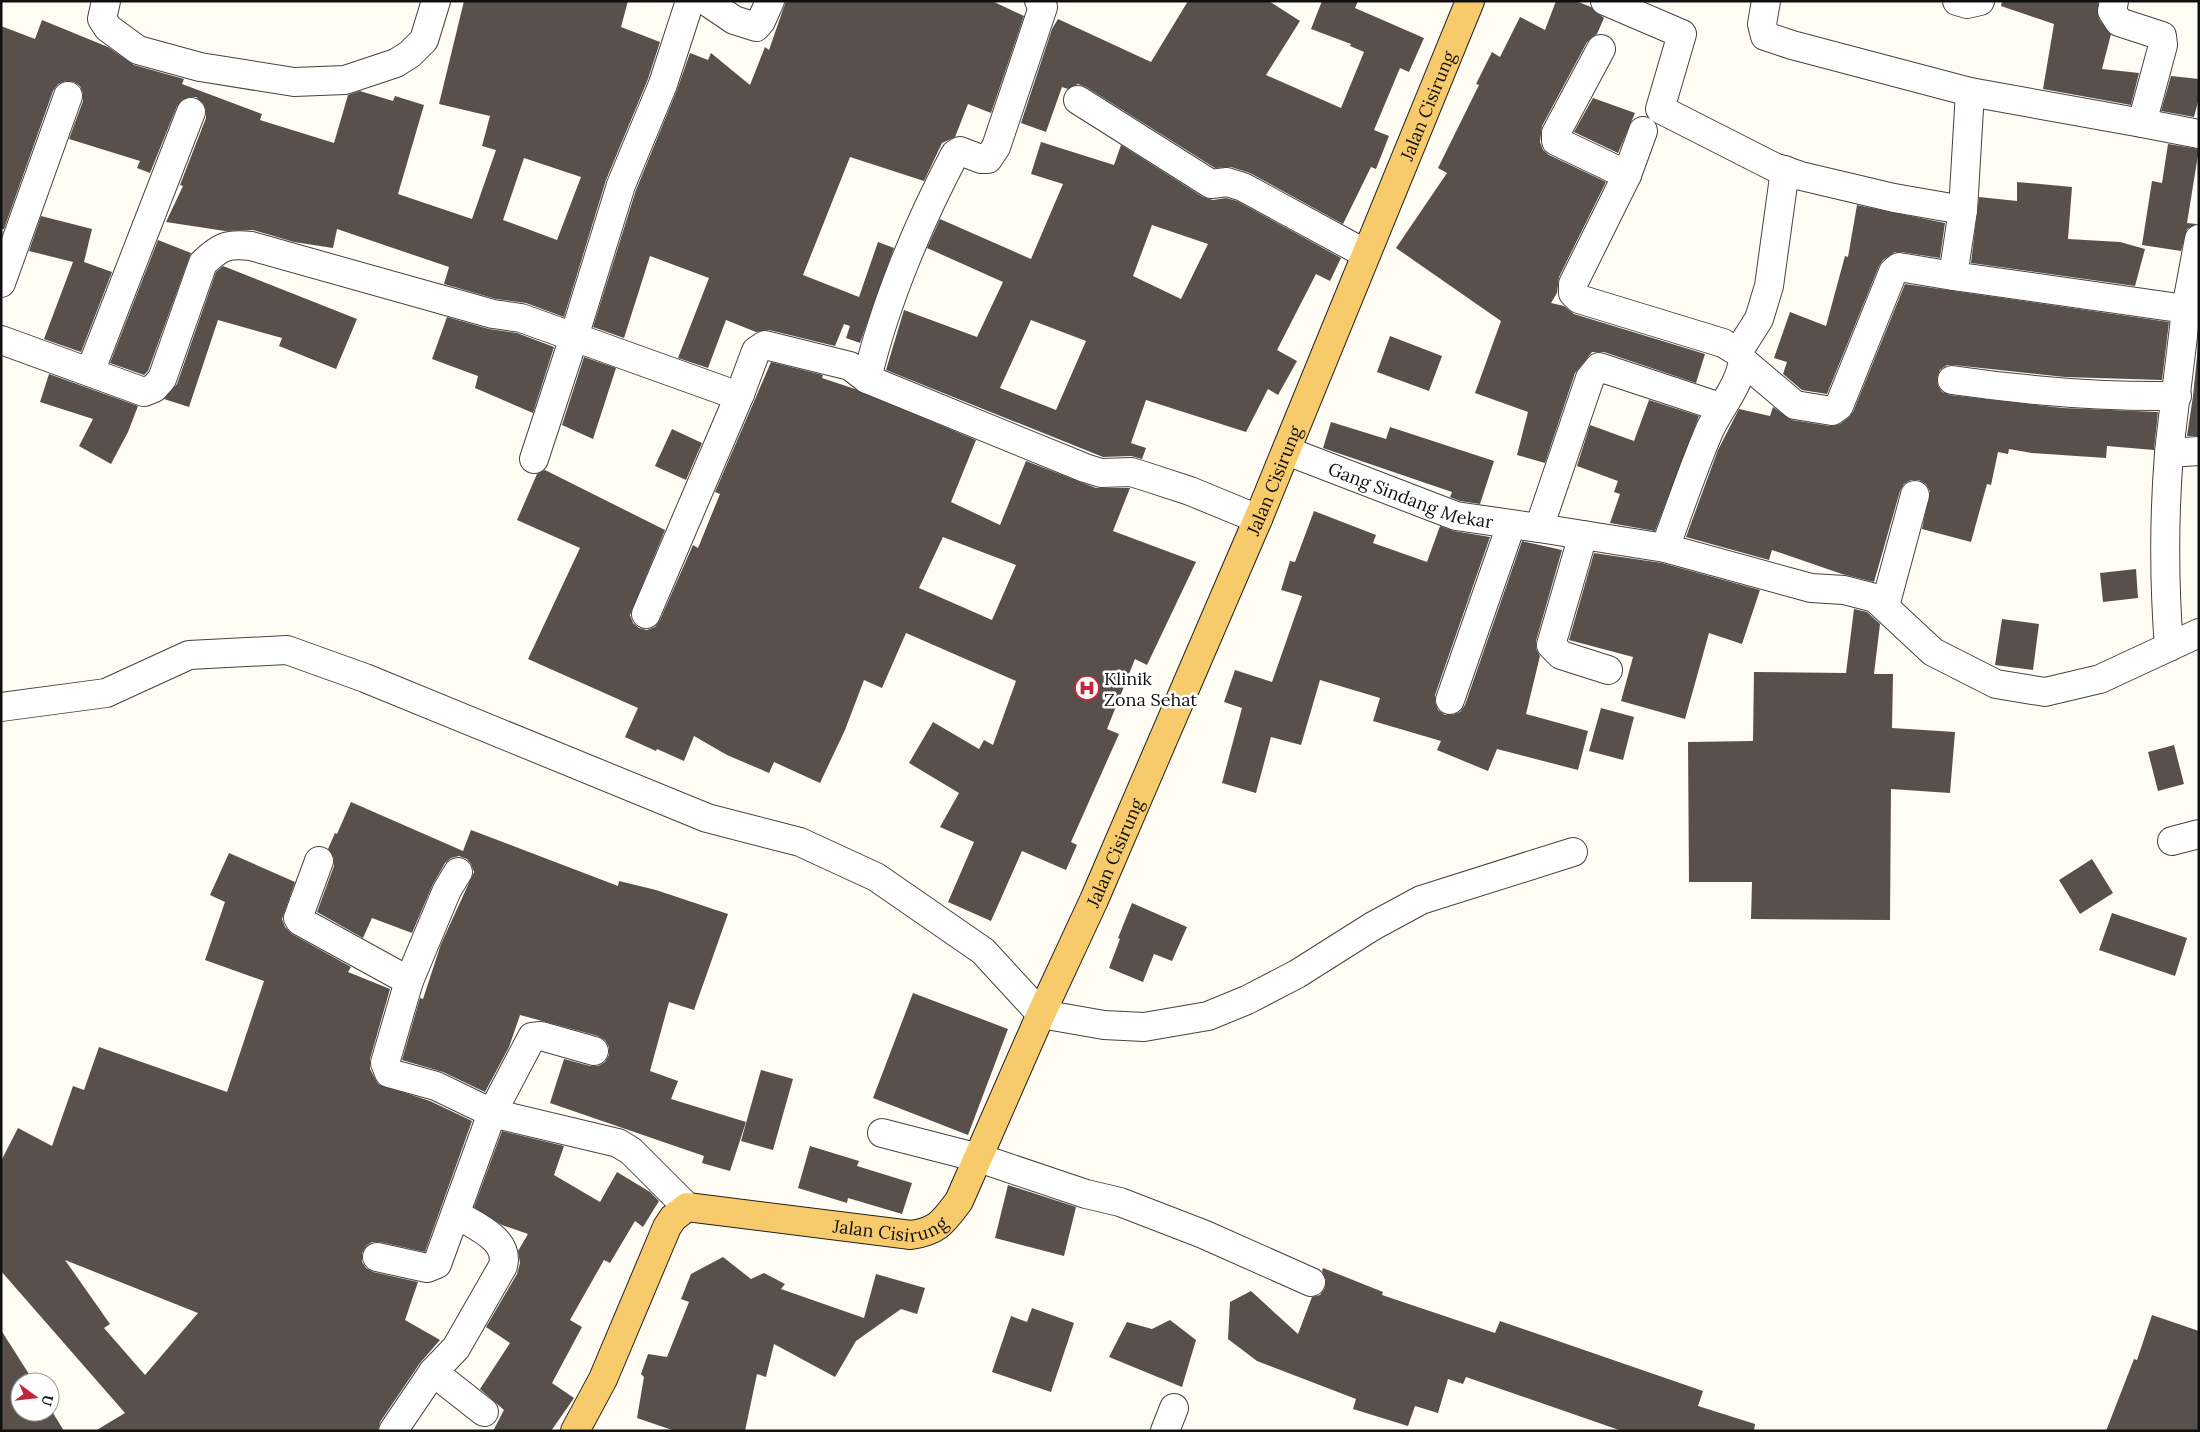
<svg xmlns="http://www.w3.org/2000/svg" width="2200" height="1432" viewBox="0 0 2200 1432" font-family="Lora,serif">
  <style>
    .building { fill: #59504c; fill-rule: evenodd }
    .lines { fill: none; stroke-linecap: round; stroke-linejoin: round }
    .minor-casing { stroke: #434343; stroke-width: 30 }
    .major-casing { stroke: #212121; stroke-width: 30 }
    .minor { stroke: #fff; stroke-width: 28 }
    .major { stroke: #f7cb6b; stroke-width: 28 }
    .labels { text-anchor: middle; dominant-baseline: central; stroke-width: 5; stroke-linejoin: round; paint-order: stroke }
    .street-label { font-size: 18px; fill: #101010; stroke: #fff }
    .poi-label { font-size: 18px; fill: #101010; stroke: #fff; text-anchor: start }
  </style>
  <rect width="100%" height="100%" fill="#fffcf3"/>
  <path class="building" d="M 464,1 L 628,1 L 621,27 L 660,42 L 648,79 L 606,180 L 564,317 L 526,303 L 496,299 L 444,284 L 449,267 L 337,229 L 333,248 L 294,242 L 253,230 L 225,231 L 166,222 L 183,186 L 180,185 L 206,118 L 206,110 L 203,103 L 196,97 L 189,97 L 182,100 L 177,106 L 150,173 L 137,168 L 140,161 L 69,139 L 83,101 L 83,93 L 80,86 L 74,82 L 66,81 L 58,84 L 53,91 L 4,229 L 1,229 L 1,26 L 35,39 L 42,20 L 108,47 L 134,65 L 184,79 L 182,84 L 262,114 L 260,120 L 334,143 L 348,95 L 360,91 L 393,101 L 395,96 L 424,105 L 398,194 L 472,219 L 496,150 L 482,146 L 490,116 L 439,104 ZM 524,158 L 581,177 L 557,240 L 503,220 Z
    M 786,1 L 992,1 L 1024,16 L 991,113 L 968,104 L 955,137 L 942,143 L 924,181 L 850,157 L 803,275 L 859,297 L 878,242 L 894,248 L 860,343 L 846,338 L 850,326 L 844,324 L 835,346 L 769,330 L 756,332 L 726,320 L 708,368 L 678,358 L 709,278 L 650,256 L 624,338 L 593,327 L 636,190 L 677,90 L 690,53 L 708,60 L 711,53 L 750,85 L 765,47 L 769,50 Z
    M 1188,1 L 1269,1 L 1300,21 L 1266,75 L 1341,108 L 1364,52 L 1350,46 L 1351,44 L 1311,29 L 1322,1 L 1358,1 L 1355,8 L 1424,38 L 1409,72 L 1400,68 L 1374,130 L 1389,136 L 1376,169 L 1371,167 L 1343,224 L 1250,173 L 1231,167 L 1215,168 L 1086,87 L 1078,84 L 1068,89 L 1062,87 L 1046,132 L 1021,123 L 1052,29 L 1058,19 L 1151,62 Z
    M 1556,1 L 1576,1 L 1591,7 L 1604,18 L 1597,34 L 1587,42 L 1542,126 L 1540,142 L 1543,150 L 1549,155 L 1606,182 L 1559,277 L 1557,293 L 1551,303 L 1564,306 L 1574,314 L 1705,354 L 1696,383 L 1604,352 L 1592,352 L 1575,373 L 1545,463 L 1517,455 L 1528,412 L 1475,393 L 1501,321 L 1396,248 L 1447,173 L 1438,168 L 1479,85 L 1476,84 L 1492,52 L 1500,57 L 1520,17 L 1545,30 Z
    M 2002,1 L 2098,1 L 2099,19 L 2111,34 L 2102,69 L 2139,73 L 2131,105 L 2043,89 L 2054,24 L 2001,6 Z
    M 2171,76 L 2199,79 L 2199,98 L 2194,117 L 2161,111 Z
    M 1593,98 L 1635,113 L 1618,153 L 1574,132 Z
    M 1041,142 L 1114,165 L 1121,145 L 1203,197 L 1213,200 L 1226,198 L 1237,201 L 1341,258 L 1330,281 L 1316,274 L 1277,350 L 1297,361 L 1278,395 L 1268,389 L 1246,432 L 1146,400 L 1131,443 L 1146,448 L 1142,459 L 1131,456 L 1103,457 L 886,370 L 904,310 L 977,337 L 1003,282 L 927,248 L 940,219 L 1031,259 L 1063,184 L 1031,174 ZM 1152,225 L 1208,244 L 1181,299 L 1133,276 ZM 1031,320 L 1086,341 L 1056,410 L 1000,388 Z
    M 2168,144 L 2199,149 L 2187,223 L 2197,224 L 2187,229 L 2181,251 L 2142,245 L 2152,181 L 2162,183 Z
    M 2017,182 L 2072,187 L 2068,239 L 2120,242 L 2145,249 L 2135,286 L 1971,263 L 1979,197 L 2017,201 Z
    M 1857,205 L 1945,223 L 1940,258 L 1901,252 L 1895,252 L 1883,260 L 1879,266 L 1827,394 L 1802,390 L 1783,374 L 1787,362 L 1774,358 L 1790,312 L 1826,326 L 1845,256 L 1848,257 Z
    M 41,216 L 92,229 L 84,262 L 112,272 L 81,352 L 44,339 L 73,262 L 29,251 Z
    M 158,240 L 191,253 L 148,371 L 144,375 L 110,363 Z
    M 223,266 L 357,319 L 336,369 L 279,346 L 282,338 L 218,320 L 189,407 L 164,399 L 177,384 L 216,272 Z
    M 1905,284 L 2169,322 L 2162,380 L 2065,377 L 1954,365 L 1947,365 L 1940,370 L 1937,378 L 1938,386 L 1942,392 L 1950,395 L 2063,408 L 2158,412 L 2154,450 L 2107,446 L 2106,458 L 2032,453 L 2009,449 L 2008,454 L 1998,452 L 1991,485 L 1987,484 L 1971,542 L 1922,529 L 1930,491 L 1926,484 L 1919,480 L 1911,480 L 1904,484 L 1900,491 L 1874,582 L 1842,574 L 1772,550 L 1769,560 L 1686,537 L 1718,450 L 1739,409 L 1770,416 L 1773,407 L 1792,420 L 1830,426 L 1840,424 L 1848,418 L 1853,412 Z
    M 447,317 L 489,329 L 517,333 L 554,347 L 533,413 L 475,388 L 478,376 L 432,359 Z
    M 1390,336 L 1442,356 L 1429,391 L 1377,372 Z
    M 2199,336 L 2199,436 L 2187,436 L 2193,396 Z
    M 584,357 L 616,368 L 593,439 L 562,425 Z
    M 771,362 L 823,375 L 822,378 L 855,389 L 976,440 L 951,502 L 1000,525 L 1026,461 L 1096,488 L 1130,488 L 1113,531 L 1196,562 L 1147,665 L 1135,659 L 1107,729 L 1119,734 L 1071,842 L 1077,845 L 1066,870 L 1022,851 L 991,921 L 948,902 L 974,842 L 940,827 L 959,793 L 909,763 L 933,722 L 979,749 L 984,740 L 993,745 L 1016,681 L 906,633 L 882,688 L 864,680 L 845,730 L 820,783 L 774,762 L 769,773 L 727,755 L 694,736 L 684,761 L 657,749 L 656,751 L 625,737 L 638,708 L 528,659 L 580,548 L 517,520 L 537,474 L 545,470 L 665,530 L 630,615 L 633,623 L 639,628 L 647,630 L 655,627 L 660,620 L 693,545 L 698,548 L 720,494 L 715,492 ZM 943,537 L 1016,565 L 992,620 L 919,588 Z
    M 49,374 L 138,406 L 128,432 L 111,464 L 79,446 L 93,419 L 40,402 Z
    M 1649,400 L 1699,416 L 1655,531 L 1610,523 L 1620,494 L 1614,492 L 1618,481 L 1577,466 L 1590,425 L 1634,441 Z
    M 1331,422 L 1386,439 L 1390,427 L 1494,461 L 1480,504 L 1460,501 L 1450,497 L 1452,492 L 1323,448 Z
    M 672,429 L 702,443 L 686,480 L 655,466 Z
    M 1314,511 L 1376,535 L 1373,543 L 1427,562 L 1440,526 L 1454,531 L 1490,537 L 1435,695 L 1435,702 L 1438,710 L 1445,715 L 1453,715 L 1460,712 L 1465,705 L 1522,541 L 1562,550 L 1536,641 L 1536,649 L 1540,656 L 1526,714 L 1588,731 L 1578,770 L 1497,749 L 1488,771 L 1437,750 L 1441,741 L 1373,721 L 1380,698 L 1320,680 L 1301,745 L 1271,737 L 1256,793 L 1222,783 L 1242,708 L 1224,702 L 1235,670 L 1272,682 L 1302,596 L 1281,590 L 1290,561 L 1295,562 Z
    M 1594,553 L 1662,563 L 1760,590 L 1742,644 L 1709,633 L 1685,719 L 1621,701 L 1633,657 L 1569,640 Z
    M 2136,569 L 2138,598 L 2103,602 L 2100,573 Z
    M 1854,609 L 1867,612 L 1880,624 L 1874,674 L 1893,674 L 1892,728 L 1955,732 L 1950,793 L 1891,789 L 1890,920 L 1751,919 L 1752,882 L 1689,882 L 1688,742 L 1753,741 L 1754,672 L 1846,673 Z
    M 2002,619 L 2039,624 L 2033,670 L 1995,665 Z
    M 1601,708 L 1634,717 L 1623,760 L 1589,751 Z
    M 2174,745 L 2184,784 L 2158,791 L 2148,752 Z
    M 351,802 L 463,851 L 471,830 L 618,886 L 619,881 L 656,890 L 728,914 L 694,1010 L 669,1002 L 650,1071 L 678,1081 L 671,1099 L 746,1122 L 730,1171 L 702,1163 L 704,1156 L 550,1103 L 564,1059 L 590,1066 L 598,1066 L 605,1062 L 609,1055 L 609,1047 L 605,1040 L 598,1036 L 520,1015 L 509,1047 L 485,1092 L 443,1072 L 402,1060 L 420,998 L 423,999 L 441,944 L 474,872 L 471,864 L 467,859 L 459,856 L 451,858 L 445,863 L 433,884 L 412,933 L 372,918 L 363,938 L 317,912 L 334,866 L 334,858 L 328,849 L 335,833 L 337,834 Z
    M 229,853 L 295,882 L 282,919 L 285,927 L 292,934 L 351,967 L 348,972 L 390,989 L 370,1059 L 370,1069 L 378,1084 L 430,1101 L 472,1121 L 425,1252 L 380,1242 L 372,1242 L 366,1246 L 362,1253 L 362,1262 L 366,1268 L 373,1272 L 418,1282 L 405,1320 L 440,1340 L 420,1363 L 380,1422 L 378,1431 L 95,1431 L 125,1413 L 1,1271 L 1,1161 L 18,1128 L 52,1146 L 73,1086 L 84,1090 L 99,1047 L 227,1092 L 264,981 L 205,960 L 225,902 L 210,895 ZM 65,1260 L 198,1313 L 145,1375 L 104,1328 L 110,1324 Z
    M 2092,859 L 2113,893 L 2080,914 L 2059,880 Z
    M 1132,903 L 1187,927 L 1172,961 L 1154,954 L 1143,982 L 1109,968 L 1120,939 L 1118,938 Z
    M 2112,913 L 2187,938 L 2175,976 L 2099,950 Z
    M 913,993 L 1008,1029 L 968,1135 L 873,1098 Z
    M 761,1070 L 793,1079 L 773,1150 L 741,1141 Z
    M 502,1131 L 564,1146 L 554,1175 L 600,1202 L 617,1172 L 650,1192 L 659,1201 L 643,1227 L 635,1221 L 610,1263 L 604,1260 L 570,1320 L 582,1327 L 552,1383 L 574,1398 L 551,1431 L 493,1431 L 504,1410 L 480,1389 L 510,1343 L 486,1327 L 517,1274 L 520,1263 L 518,1251 L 528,1234 L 502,1225 L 474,1207 Z
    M 810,1146 L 859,1161 L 857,1166 L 912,1183 L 902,1214 L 848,1198 L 847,1203 L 798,1188 Z
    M 1008,1185 L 1076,1207 L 1064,1256 L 995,1238 Z
    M 723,1257 L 751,1279 L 764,1273 L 785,1284 L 781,1289 L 864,1318 L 876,1274 L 925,1288 L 917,1314 L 901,1309 L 856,1341 L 835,1377 L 774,1344 L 766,1377 L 757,1374 L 745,1431 L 675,1431 L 637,1418 L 644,1377 L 641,1374 L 648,1354 L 667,1357 L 689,1302 L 681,1299 L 691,1274 Z
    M 1323,1268 L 1383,1292 L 1382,1295 L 1495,1333 L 1500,1321 L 1703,1391 L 1698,1406 L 1755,1424 L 1754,1431 L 1622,1431 L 1466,1377 L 1463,1384 L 1448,1379 L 1438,1413 L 1415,1406 L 1408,1426 L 1353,1409 L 1356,1399 L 1257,1361 L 1228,1339 L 1230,1302 L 1251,1291 L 1298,1334 L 1312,1297 L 1320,1295 L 1325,1288 L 1326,1280 L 1322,1271 Z
    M 1032,1308 L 1074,1323 L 1051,1392 L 992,1372 L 1011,1316 L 1027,1322 Z
    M 2152,1315 L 2199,1331 L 2199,1431 L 2106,1431 L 2134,1359 L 2137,1360 Z
    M 1170,1320 L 1196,1340 L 1182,1387 L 1109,1357 L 1127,1322 L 1152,1329 Z
    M 1,1330 L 34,1382 L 20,1382 L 20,1412 L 50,1412 L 50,1408 L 64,1431 L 1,1431 Z"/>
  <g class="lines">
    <defs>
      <g id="minor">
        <path d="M 106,1 L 102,19 L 108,28 L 138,50 L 200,67 L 294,82 L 345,80 L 396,63 L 410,54 L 424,40 L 436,1"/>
        <path d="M 706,1 L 734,20 L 756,27 L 761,21 L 770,1"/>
        <path d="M 1605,1 L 1682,34 L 1660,109 L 1774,167 L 1801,176 L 1894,198 L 1963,210"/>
        <path d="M 1766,1 L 1762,24 L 1765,36 L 1792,45 L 1970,92 L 2142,123 L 2163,45 L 2162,36 L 2119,22 L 2112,11 L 2114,1"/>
        <path d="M 1957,1 L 1967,4 L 1980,1"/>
        <path d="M 1601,49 L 1556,133 L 1556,141 L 1627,175"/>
        <path d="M 1970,92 L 1963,210 L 1953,276 L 2186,309 C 2181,357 2174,405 2169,453 C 2164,517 2164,583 2169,647"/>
        <path d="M 1078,100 L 1211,184 L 1227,182 L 1243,187 L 1366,254"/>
        <path d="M 2142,123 L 2199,134"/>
        <path d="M 1643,131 L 1627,175 L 1573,284 L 1573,293 L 1579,299 L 1723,343 L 1738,352 L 1743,361 C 1739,386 1721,406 1710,429 C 1693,468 1680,508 1665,548"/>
        <path d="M 1,283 L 68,96"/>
        <path d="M 2186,309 L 2199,239"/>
        <path d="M 1,340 L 144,392 L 154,388 L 162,379 L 203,263 C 220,247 227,243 251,246 L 493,314 L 521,318 L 574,337 L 621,185 L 663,84 L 690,1"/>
        <path d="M 1738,352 L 1759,319 L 1769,286 L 1785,170"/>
        <path d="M 1743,361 L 1795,405 L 1832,411 L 1839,406 L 1893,272 L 1899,267 L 1953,276"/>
        <path d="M 90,372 L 191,112"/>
        <path d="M 867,379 C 884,305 919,222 955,154 L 960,151 L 981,159 L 988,159 L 996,147 L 1043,7 L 1039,1"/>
        <path d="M 1952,380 C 2027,391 2101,397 2177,396"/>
        <path d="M 1720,407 L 1599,367 L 1590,378 L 1539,528 L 1665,548 L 1811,588 L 1844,590 L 1875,598 L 1933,652 L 1996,684 L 2045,692 L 2100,679 L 2199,633"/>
        <path id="s1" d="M 1287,451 L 1456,516 L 1539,528"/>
        <path d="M 2169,453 L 2199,451"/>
        <path d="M 534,459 L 574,337 L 733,394 L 740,394 L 756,351 L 765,345 L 850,366 L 867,379 L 1085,468 L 1101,473 L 1131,472 L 1144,476 L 1190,491 L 1258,519"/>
        <path d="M 1583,535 L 1551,645 L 1561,655 L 1608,670"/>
        <path d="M 1885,606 L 1915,495"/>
        <path d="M 646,614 L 740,394"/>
        <path d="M 1450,700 L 1511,525"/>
        <path d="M 1,707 L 106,693 L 189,655 L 287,650 L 365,678 L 707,818 L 800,842 L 876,877 L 983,951 L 1041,1014 L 1104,1025 L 1144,1027 L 1208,1016 L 1247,1000 L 1297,974 L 1373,926 L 1421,900 L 1573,852"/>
        <path d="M 2172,841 L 2199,834"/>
        <path d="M 319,861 L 298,918 L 300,921 L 409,981 L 385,1063 L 389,1073 L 436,1086 L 492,1113 L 618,1143 L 631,1151 L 687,1207"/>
        <path d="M 409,981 L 447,890 L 458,872"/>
        <path d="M 882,1133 L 979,1158 L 1086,1194 L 1120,1202 L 1203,1234 L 1311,1282"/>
        <path d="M 377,1257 L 427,1268 L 437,1264 L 492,1113 L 532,1037 L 541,1036 L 594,1051"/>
        <path d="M 433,1372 L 456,1348 L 503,1266 C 510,1239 475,1226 456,1214"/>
        <path d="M 393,1431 L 433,1372 L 484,1412"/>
        <path d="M 1165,1431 L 1174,1408"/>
      </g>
      <g id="major">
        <path id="s2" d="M 575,1431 L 603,1379 L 667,1227 L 673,1218 L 687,1207 L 911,1235 C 938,1231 943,1222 959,1201 L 1041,1014 L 1094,900 L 1258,519 L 1470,1"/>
      </g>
    </defs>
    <use href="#minor" class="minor-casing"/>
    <use href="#major" class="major-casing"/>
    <use href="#minor" class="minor"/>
    <use href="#major" class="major"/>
  </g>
  <defs>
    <symbol id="hospital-ring" viewBox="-11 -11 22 22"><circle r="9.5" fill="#fff" stroke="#c0283b" stroke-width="1.5"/><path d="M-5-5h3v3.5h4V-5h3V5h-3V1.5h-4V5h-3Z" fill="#c0283b"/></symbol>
  </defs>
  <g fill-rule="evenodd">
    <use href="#hospital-ring" x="1073" y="674" width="28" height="28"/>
  </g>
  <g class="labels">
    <g class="street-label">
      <text stroke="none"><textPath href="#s2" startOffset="1731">Jalan Cisirung</textPath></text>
      <text stroke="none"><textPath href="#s2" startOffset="1326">Jalan Cisirung</textPath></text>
      <text stroke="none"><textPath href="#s1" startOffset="132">Gang Sindang Mekar</textPath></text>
      <text stroke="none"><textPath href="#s2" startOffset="921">Jalan Cisirung</textPath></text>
      <text stroke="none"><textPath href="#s2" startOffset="458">Jalan Cisirung</textPath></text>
    </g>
    <g class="poi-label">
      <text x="1104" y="678">Klinik<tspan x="1104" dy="21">Zona Sehat</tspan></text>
    </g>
  </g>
  <rect width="2200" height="1432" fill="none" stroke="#101010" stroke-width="5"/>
  <g transform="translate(35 1397) rotate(105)"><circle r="24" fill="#ffffff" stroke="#9f9f9f"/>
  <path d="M0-4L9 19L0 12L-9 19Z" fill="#c0283b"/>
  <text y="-8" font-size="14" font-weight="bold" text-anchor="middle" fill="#101010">U</text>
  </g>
</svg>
